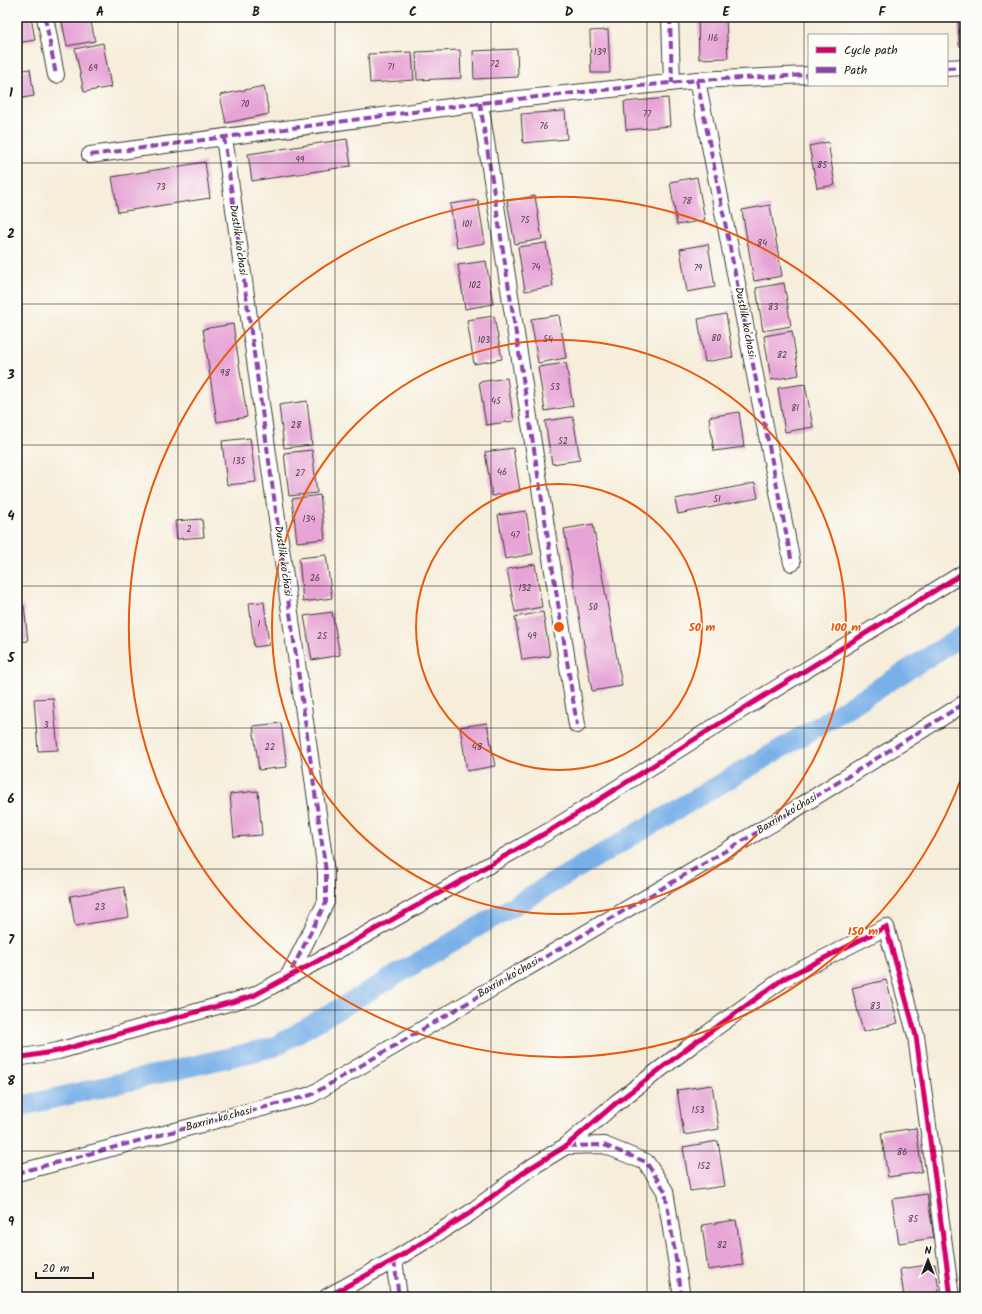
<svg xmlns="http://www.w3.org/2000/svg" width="982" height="1314" viewBox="0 0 982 1314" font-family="Kalam,sans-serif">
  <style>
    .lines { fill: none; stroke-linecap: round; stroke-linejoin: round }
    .canal { stroke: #7ab0e8; stroke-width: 20 }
    .building { fill: #e6a3d5 }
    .street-casing { stroke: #3d3b38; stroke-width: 18 }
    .street { stroke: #fff; stroke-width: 16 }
    .quiet { stroke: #8e44ad; stroke-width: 4; stroke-dasharray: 8 4; stroke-linecap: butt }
    .cycleway-casing { stroke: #fdfcf7; stroke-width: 8 }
    .cycleway { stroke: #d6006c; stroke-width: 5 }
    .grid { fill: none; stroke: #1c1c1c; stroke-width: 1; stroke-opacity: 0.55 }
    .ring { fill: none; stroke: #e8590c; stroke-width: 2 }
    .labels { text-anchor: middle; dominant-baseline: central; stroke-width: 3; stroke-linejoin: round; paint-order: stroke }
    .number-label { font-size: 9px; fill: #4e3e4a }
    .street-label { font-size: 11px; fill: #1c1c1c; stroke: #fdfcf7 }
    .centre { fill: #e8590c; stroke: #fdfcf7; stroke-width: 2 }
    .ring-label { font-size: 12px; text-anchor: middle; font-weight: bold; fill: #e8590c; stroke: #fdfcf7; stroke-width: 3; stroke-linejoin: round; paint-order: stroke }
    .neatline { fill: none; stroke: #1c1c1c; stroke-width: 1.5 }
    .grid-label { font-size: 13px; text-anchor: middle; font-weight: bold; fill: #1c1c1c }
  </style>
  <rect width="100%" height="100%" fill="#fdfcf7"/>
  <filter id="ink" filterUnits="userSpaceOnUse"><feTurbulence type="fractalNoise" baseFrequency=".025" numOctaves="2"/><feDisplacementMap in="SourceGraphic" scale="8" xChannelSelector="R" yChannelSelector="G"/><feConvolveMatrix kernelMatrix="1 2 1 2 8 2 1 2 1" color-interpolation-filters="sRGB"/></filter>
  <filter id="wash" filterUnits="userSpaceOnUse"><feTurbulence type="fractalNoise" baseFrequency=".012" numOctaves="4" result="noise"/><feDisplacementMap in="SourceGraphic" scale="16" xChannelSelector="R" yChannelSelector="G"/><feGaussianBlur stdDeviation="0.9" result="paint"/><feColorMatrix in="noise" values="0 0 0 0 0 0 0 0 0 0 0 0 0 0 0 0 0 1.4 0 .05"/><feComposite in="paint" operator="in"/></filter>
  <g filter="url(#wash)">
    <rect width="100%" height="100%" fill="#f6edda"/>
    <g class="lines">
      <path class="canal" d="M 17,1107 L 274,1047 L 807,733 L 965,634"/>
    </g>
    <g id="blocks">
      <path class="building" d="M 17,17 L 31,17 L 35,40 L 17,43 Z
        M 61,17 L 90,17 L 95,41 L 67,46 Z
        M 698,17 L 726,17 L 728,58 L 699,59 Z
        M 958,17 L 965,17 L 965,46 L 959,46 Z
        M 608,30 L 610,73 L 591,73 L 590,31 Z
        M 103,43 L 111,87 L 84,92 L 75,49 Z
        M 517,49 L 518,77 L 474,79 L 473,51 Z
        M 460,50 L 461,78 L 417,80 L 416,52 Z
        M 412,52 L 414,80 L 370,83 L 368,54 Z
        M 30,69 L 34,96 L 17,99 L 17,71 Z
        M 264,86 L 269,114 L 226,123 L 220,95 Z
        M 668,98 L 670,126 L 626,130 L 624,102 Z
        M 565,111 L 567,139 L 523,143 L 521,114 Z
        M 347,139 L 351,166 L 252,181 L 248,154 Z
        M 828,142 L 835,185 L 817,188 L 809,146 Z
        M 205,162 L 210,198 L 118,212 L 112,177 Z
        M 697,177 L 705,220 L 677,225 L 670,182 Z
        M 535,196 L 542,239 L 515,244 L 507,201 Z
        M 478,200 L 485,243 L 457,248 L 450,204 Z
        M 770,205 L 782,276 L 754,281 L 742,210 Z
        M 546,243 L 553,286 L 525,291 L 518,247 Z
        M 708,244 L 715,287 L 687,292 L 680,249 Z
        M 486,261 L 493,304 L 465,309 L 458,265 Z
        M 784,283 L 791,326 L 763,331 L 756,288 Z
        M 726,314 L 733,357 L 705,362 L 698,319 Z
        M 559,315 L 566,358 L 538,363 L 531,319 Z
        M 494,316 L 502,359 L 474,364 L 467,320 Z
        M 233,324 L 247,417 L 217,422 L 203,329 Z
        M 792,331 L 799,375 L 771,380 L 764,336 Z
        M 566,363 L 573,406 L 545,411 L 538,367 Z
        M 507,378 L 514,421 L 486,425 L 479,382 Z
        M 805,384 L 813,427 L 785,432 L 778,388 Z
        M 307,401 L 312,445 L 284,448 L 279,405 Z
        M 739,412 L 744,447 L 714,451 L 709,417 Z
        M 573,417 L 580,460 L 552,464 L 545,421 Z
        M 250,438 L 256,482 L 227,485 L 222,441 Z
        M 513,448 L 520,491 L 492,496 L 485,452 Z
        M 312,450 L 317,493 L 289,496 L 284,453 Z
        M 755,483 L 758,498 L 678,514 L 675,499 Z
        M 320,495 L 325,539 L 297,542 L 292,499 Z
        M 526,511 L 533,554 L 505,559 L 498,515 Z
        M 202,519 L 204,537 L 177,539 L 175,521 Z
        M 593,524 L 622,686 L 592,691 L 564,529 Z
        M 326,555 L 332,598 L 303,602 L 299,558 Z
        M 535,564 L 542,607 L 515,612 L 507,569 Z
        M 264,602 L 269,645 L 254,647 L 249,603 Z
        M 24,606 L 28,641 L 17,642 L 17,607 Z
        M 332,612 L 340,655 L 312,660 L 304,616 Z
        M 543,612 L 550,656 L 522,660 L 515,617 Z
        M 53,698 L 58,750 L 38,751 L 34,699 Z
        M 281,723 L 287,767 L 259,770 L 253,726 Z
        M 487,723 L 495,766 L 467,771 L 460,727 Z
        M 258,791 L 262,835 L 234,837 L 230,794 Z
        M 124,887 L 129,917 L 75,926 L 70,896 Z
        M 886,980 L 898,1023 L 863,1032 L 852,988 Z
        M 712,1085 L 719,1129 L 684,1135 L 677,1090 Z
        M 916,1128 L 922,1172 L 888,1177 L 881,1133 Z
        M 718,1141 L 725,1186 L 690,1191 L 683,1147 Z
        M 927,1194 L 934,1238 L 899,1243 L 892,1199 Z
        M 736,1220 L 743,1265 L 708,1270 L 702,1225 Z
        M 935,1264 L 940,1297 L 904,1297 L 900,1269 Z"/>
    </g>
  </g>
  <g filter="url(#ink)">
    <use href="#blocks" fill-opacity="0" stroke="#3d3b38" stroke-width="1"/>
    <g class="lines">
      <defs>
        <path id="street" d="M 45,17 L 56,75
          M 670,17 L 672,83
          M 947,68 L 965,67
          M 697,80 L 792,563
          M 480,103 L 577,725
          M 224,137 L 326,872 L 326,902 L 288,977
          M 90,155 L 480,103 L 697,80 L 809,75
          M 17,1058 L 58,1051 L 253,996 L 349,944 L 551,830 L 733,715 L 965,572
          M 566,1146 L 604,1145 L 646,1162 L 665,1191 L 682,1297
          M 17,1173 L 311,1095 L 778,820 L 965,703
          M 394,1260 L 399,1297
          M 327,1297 L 394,1260 L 470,1213 L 527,1170 L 566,1146 L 616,1103 L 693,1044 L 783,979 L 886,927 L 916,1036 L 951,1297"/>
      </defs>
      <use href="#street" class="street-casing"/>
      <use href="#street" class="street"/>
      <path class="quiet" d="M 45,17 L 56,75
        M 670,17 L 672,83
        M 947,68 L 965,67
        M 697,80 L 792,563
        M 480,103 L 577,725
        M 224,137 L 326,872 L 326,902 L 289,975
        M 90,155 L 480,103 L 697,80 L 809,75
        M 568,1146 L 604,1145 L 646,1162 L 665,1191 L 682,1297
        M 17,1173 L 311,1095 L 778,820 L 965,703
        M 394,1260 L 399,1297"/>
      <defs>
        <path id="cycleway" d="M 17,1058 L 58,1051 L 253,996 L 349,944 L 551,830 L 733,715 L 965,572
          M 327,1297 L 394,1260 L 470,1213 L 527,1170 L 566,1146 L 616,1103 L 693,1044 L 783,979 L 886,927 L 916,1036 L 951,1297"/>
      </defs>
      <use href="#cycleway" class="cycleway-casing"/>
      <use href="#cycleway" class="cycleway"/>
    </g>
  </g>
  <path class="grid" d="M 178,17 L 178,1297M 335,17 L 335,1297M 491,17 L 491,1297M 647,17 L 647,1297M 804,17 L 804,1297M 17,163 L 965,163M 17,304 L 965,304M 17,445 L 965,445M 17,586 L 965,586M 17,728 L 965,728M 17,869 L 965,869M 17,1010 L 965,1010M 17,1151 L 965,1151"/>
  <g class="ring">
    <circle cx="559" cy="627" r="143"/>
    <circle cx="559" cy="627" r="287"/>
    <path d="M964 771A430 430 0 1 1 964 483"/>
  </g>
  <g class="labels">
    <g class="number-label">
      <text x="713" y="38">116</text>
      <text x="600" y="52">139</text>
      <text x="495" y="64">72</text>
      <text x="391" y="67">71</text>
      <text x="93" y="68">69</text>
      <text x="245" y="104">70</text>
      <text x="647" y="114">77</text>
      <text x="544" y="126">76</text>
      <text x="300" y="160">99</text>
      <text x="822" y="165">85</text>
      <text x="161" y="187">73</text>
      <text x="687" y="201">78</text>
      <text x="525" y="220">75</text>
      <text x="467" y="224">101</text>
      <text x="762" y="243">84</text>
      <text x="536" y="267">74</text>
      <text x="698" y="268">79</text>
      <text x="475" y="285">102</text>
      <text x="773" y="307">83</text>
      <text x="716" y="338">80</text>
      <text x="548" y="339">54</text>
      <text x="484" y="340">103</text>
      <text x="782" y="355">82</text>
      <text x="225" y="373">98</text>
      <text x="555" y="387">53</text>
      <text x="496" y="401">45</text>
      <text x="795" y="408">81</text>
      <text x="296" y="425">28</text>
      <text x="563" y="441">52</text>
      <text x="239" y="461">135</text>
      <text x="502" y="472">46</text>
      <text x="300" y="473">27</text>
      <text x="717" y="499">51</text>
      <text x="309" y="519">134</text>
      <text x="189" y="529">2</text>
      <text x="515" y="535">47</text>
      <text x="315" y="578">26</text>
      <text x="525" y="588">132</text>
      <text x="593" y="607">50</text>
      <text x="259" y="624">1</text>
      <text x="322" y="636">25</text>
      <text x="532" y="636">49</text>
      <text x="46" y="725">3</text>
      <text x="270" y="747">22</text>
      <text x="477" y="747">48</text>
      <text x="100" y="907">23</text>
      <text x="875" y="1006">83</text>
      <text x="698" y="1110">153</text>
      <text x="902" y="1152">86</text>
      <text x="704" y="1166">152</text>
      <text x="913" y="1219">85</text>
      <text x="722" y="1245">82</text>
    </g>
    <g class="street-label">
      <text transform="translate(238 240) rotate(82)">Dustlik ko'chasi</text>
      <text transform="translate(745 322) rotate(79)">Dustlik ko'chasi</text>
      <text transform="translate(283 561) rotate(82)">Dustlik ko'chasi</text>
      <text transform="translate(787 814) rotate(-31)">Baxrin ko'chasi</text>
      <text transform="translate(508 978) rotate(-30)">Baxrin ko'chasi</text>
      <text transform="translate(219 1119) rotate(-15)">Baxrin ko'chasi</text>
    </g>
  </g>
  <circle cx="559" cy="627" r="6" class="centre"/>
  <g class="ring-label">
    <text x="702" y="631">50 m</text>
    <text x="846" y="631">100 m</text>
    <text x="863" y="935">150 m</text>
  </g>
  <rect width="982" height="1314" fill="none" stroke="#fdfcf7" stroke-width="44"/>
  <rect x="808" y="34" width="140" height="52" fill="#fdfcf7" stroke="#a3a29f"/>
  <rect x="816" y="47" width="20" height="6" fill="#d6006c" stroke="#a3a29f"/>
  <text x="844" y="54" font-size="12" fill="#1c1c1c">Cycle path</text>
  <rect x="816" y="67" width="20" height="6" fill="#8e44ad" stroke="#a3a29f"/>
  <text x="844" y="74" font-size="12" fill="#1c1c1c">Path</text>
  <g transform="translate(928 1260)" stroke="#fdfcf7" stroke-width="3" paint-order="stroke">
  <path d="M0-3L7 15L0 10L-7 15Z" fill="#1c1c1c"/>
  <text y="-6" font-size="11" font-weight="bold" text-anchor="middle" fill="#1c1c1c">N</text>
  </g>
  <path d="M36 1272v6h57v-6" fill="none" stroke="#1c1c1c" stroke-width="2"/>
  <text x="42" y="1272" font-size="12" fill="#1c1c1c" stroke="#fdfcf7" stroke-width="3" paint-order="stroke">20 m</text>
  <rect x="22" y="22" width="938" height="1270" class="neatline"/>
  <g class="grid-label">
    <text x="100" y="16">A</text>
    <text x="256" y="16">B</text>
    <text x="413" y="16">C</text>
    <text x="569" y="16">D</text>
    <text x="726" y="16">E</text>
    <text x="882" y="16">F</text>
    <text x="11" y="97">1</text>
    <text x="11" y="238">2</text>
    <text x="11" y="379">3</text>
    <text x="11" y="520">4</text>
    <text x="11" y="662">5</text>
    <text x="11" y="803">6</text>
    <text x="11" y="944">7</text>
    <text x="11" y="1085">8</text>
    <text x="11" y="1226">9</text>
  </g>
</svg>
